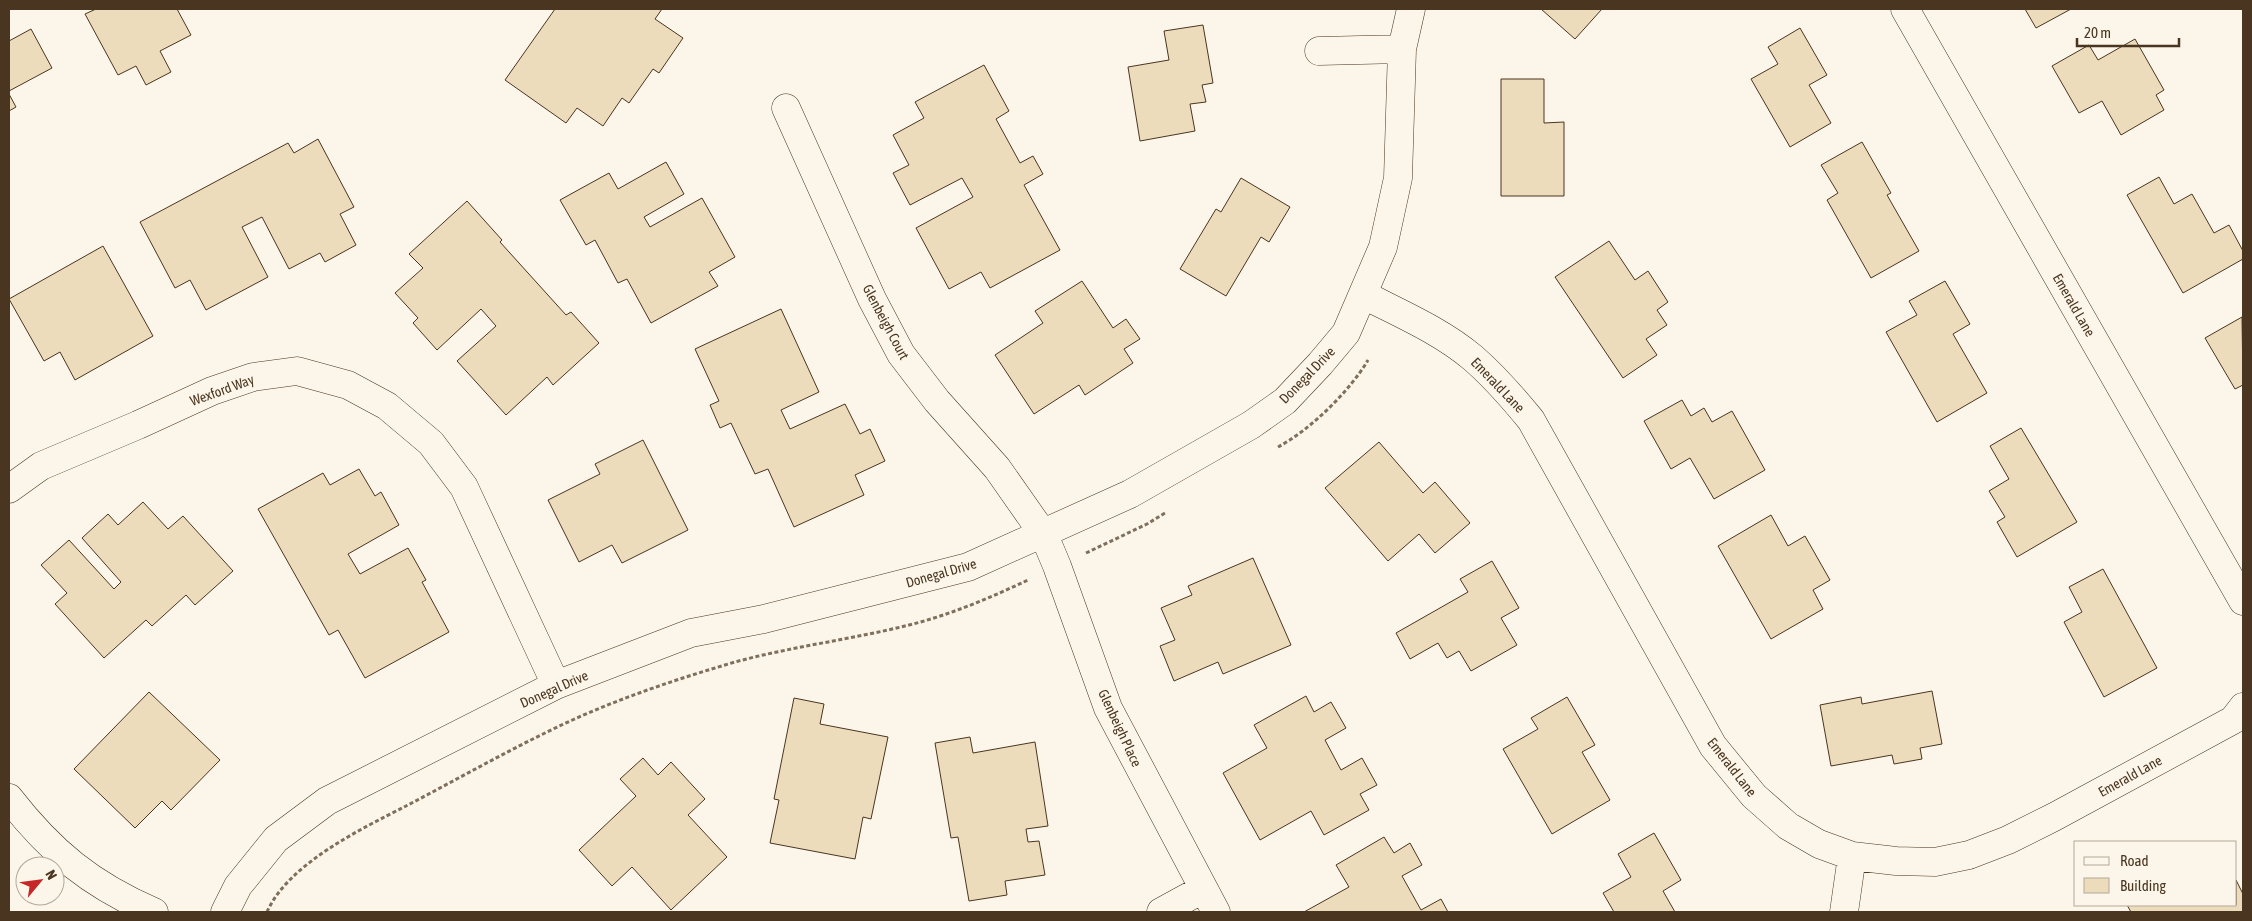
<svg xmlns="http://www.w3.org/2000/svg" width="2252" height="921" viewBox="0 0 2252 921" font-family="'Asap Condensed',sans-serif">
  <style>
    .building { fill: #ecdcbc; stroke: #4a3520 }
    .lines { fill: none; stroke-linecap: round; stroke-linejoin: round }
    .minor-casing { stroke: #4a3520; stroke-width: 29 }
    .path { stroke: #7f6f5c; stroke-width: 3; stroke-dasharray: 4 2.5; stroke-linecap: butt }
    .minor { stroke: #fbf6e9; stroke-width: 28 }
    .labels { text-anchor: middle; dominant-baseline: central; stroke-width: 4; stroke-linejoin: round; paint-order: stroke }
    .street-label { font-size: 14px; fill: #4a3520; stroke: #fbf6e9 }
  </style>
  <rect width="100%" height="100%" fill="#fbf6e9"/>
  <path class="building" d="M 96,9 L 177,9 L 191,35 L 160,51 L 171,72 L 146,85 L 136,66 L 118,75 L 85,14 Z
    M 555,9 L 662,9 L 655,19 L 683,38 L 659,73 L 653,69 L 629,103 L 622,98 L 603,126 L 577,108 L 566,123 L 505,80 Z
    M 1541,9 L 1602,9 L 1575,39 Z
    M 2025,9 L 2071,9 L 2036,28 Z
    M 1203,25 L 1213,83 L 1202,85 L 1206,102 L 1190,104 L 1195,131 L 1140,141 L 1128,67 L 1169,60 L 1164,31 Z
    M 1800,28 L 1827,75 L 1809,85 L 1831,123 L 1790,147 L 1751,79 L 1778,64 L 1768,47 Z
    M 31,29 L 52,68 L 9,91 L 9,41 Z
    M 2135,39 L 2164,90 L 2156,95 L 2164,110 L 2121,135 L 2102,101 L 2079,113 L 2052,66 L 2089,45 L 2098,60 Z
    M 984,65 L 1009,111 L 996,119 L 1020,163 L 1033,156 L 1043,174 L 1024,185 L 1060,250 L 990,288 L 981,272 L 949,289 L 916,228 L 973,197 L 962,178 L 910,205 L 893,173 L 909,165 L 893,135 L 924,118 L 915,102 Z
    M 1501,79 L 1544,79 L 1544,123 L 1564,122 L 1564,196 L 1501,196 Z
    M 9,94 L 16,107 L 9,111 Z
    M 318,139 L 354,207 L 340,214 L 356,245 L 325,262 L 320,253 L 289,269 L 262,217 L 242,227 L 268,277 L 206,310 L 190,280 L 175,288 L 140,222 L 288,143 L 294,153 Z
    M 1862,142 L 1891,193 L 1887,195 L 1919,251 L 1871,278 L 1827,200 L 1838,193 L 1821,165 Z
    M 666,162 L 684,194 L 644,217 L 650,227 L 702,198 L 735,257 L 709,272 L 718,286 L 651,323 L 627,279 L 618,283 L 595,240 L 586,245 L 560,200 L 609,173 L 618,189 Z
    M 2159,177 L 2174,204 L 2192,194 L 2214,233 L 2229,225 L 2243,251 L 2243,259 L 2183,293 L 2127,195 Z
    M 1241,178 L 1290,207 L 1269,242 L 1261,237 L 1226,296 L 1180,269 L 1216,209 L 1221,212 Z
    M 467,201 L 502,240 L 500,242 L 566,315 L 571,312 L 599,343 L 553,385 L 547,377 L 506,415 L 457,361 L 496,326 L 481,309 L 437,350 L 413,323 L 418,318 L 395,293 L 423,268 L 409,254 Z
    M 1609,241 L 1635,280 L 1648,271 L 1668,302 L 1657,310 L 1667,325 L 1646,339 L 1657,355 L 1623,378 L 1555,277 Z
    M 103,246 L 153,336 L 75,380 L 60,352 L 44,361 L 9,299 Z
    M 1082,281 L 1113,328 L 1126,319 L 1140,339 L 1124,349 L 1133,363 L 1085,395 L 1079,385 L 1034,414 L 995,355 L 1043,323 L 1035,311 Z
    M 1945,281 L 1970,324 L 1953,334 L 1987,393 L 1937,422 L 1886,332 L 1917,315 L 1909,301 Z
    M 781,309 L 819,392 L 781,410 L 790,429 L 845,404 L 860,434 L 870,429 L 885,461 L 855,475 L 864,495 L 794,527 L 768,469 L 755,474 L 731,423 L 720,428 L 710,405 L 719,401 L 695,349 Z
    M 2242,317 L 2243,385 L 2235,389 L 2205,338 Z
    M 1682,400 L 1691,416 L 1704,408 L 1712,422 L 1732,411 L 1765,470 L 1714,499 L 1690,458 L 1671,469 L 1644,421 Z
    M 2021,428 L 2077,522 L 2017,557 L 1997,522 L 2005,517 L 1989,491 L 2009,479 L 1990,446 Z
    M 643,440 L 688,530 L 622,563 L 612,545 L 579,562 L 548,500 L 600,474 L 595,464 Z
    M 1379,442 L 1423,493 L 1435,482 L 1470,523 L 1435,553 L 1419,534 L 1388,561 L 1325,488 Z
    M 359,469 L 375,496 L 381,492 L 399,525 L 348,554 L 360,574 L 408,548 L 426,580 L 422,582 L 449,632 L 365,678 L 338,630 L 329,635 L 258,509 L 323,473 L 330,485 Z
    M 143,502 L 168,529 L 183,516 L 233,571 L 195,605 L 186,595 L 152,626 L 146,620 L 104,658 L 55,604 L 67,593 L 41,565 L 69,540 L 114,589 L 121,582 L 82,538 L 108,514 L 118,525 Z
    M 1771,515 L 1788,546 L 1805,536 L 1830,580 L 1813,590 L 1823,609 L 1771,639 L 1718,546 Z
    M 1253,558 L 1291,645 L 1223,674 L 1218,662 L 1174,681 L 1160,646 L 1175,640 L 1161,608 L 1192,595 L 1188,586 Z
    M 1492,561 L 1519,608 L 1501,618 L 1517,645 L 1471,671 L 1459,651 L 1447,658 L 1438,643 L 1410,659 L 1396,633 L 1468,592 L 1460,579 Z
    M 2103,569 L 2157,668 L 2104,697 L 2064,622 L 2082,612 L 2069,587 Z
    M 1932,691 L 1942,744 L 1920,748 L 1922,759 L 1894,764 L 1892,755 L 1831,766 L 1820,705 L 1861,697 L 1862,704 Z
    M 149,692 L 220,760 L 171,810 L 162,801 L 135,828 L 74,769 Z
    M 1306,696 L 1314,712 L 1331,702 L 1346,728 L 1325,740 L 1341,770 L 1362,758 L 1377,785 L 1360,794 L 1369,810 L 1324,835 L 1311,811 L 1260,840 L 1223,773 L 1267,748 L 1254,725 Z
    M 1567,697 L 1595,745 L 1582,752 L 1610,800 L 1552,834 L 1503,749 L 1538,729 L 1531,718 Z
    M 794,698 L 824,704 L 820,724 L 888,737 L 871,819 L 863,817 L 855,859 L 770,843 L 779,800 L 774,799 Z
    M 970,737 L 973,753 L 1035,742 L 1048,826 L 1026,829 L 1028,842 L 1039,841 L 1045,875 L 1005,881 L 1007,895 L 969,901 L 958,837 L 951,838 L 935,743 Z
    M 643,758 L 658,775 L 671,762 L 705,799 L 688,815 L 727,857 L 671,910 L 632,867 L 612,886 L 579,850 L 636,796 L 620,779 Z
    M 1654,833 L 1681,880 L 1663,891 L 1675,912 L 1614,912 L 1603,893 L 1631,877 L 1618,854 Z
    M 1384,837 L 1394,853 L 1410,843 L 1422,865 L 1402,876 L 1421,910 L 1441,899 L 1448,912 L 1304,912 L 1349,887 L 1336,865 Z
    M 2236,880 L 2243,894 L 2243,912 L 2131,912 L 2127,905 L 2236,905 Z"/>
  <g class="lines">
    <defs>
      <path id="minor" d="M 1905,9 L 2243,601
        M 1319,51 L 1402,49
        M 786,108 L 872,299 L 901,354 L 937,401 L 997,468 L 1044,535 L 1057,566 L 1108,708 L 1216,912
        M 1364,295 C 1401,314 1441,331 1473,358 C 1495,377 1513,398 1531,420 L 1713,746 L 1754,796 L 1788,826 L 1819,844 L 1852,856 L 1896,861 L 1935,862 L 1969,855 L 2008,840 L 2054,817 L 2233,720 L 2243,707
        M 9,489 L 41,466 L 138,425 L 212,391 L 253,377 L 297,371 L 348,385 L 387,406 L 431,443 L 464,487 L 556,685
        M 9,798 C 51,852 91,885 154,912
        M 225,912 L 238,886 L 276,839 L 327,801 L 556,685 L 691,633 L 764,619 L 968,567 L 1130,494 L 1251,425 L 1285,401 L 1320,364 L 1346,333 L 1383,247 L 1398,178 L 1402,49 L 1411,9
        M 1161,912 L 1203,889
        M 1844,912 L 1852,856"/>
    </defs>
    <use href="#minor" class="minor-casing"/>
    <path class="path" d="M 1278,447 C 1310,430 1350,391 1368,360
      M 1086,553 L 1147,524 L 1165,513
      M 267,912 C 288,864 361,829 406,806 C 452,782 498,756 545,733 C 605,703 670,681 735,662 C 794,646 855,639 913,624 C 952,614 992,597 1028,580"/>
    <use href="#minor" class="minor"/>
  </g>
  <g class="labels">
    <g class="street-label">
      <text transform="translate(2074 305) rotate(60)">Emerald Lane</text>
      <text transform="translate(886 322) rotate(62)">Glenbeigh Court</text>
      <text transform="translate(1307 375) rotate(-46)">Donegal Drive</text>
      <text transform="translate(1498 385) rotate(46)">Emerald Lane</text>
      <text transform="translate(222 390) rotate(-20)">Wexford Way</text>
      <text transform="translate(941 573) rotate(-16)">Donegal Drive</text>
      <text transform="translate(554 689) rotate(-24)">Donegal Drive</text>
      <text transform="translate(1120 728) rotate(65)">Glenbeigh Place</text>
      <text transform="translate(1732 767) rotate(52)">Emerald Lane</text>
      <text transform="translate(2130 776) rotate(-29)">Emerald Lane</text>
    </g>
  </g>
  <rect width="2252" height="921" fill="none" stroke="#4a3520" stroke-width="20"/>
  <rect x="2074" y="841" width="162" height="65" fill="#fbf6e9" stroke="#b4a999"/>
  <rect x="2084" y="857" width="25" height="8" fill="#fbf6e9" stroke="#b4a999"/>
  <text x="2120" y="866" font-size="15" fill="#4a3520">Road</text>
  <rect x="2084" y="878" width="25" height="15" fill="#ecdcbc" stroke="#b4a999"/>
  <text x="2120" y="891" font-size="15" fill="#4a3520">Building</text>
  <g transform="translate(40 881) rotate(61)"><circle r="24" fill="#fbf6e9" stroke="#b4a999"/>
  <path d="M0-4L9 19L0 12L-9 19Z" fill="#c62828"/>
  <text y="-8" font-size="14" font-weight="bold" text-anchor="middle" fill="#4a3520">N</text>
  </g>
  <path d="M2077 38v8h102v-8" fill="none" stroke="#4a3520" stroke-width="2.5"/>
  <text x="2084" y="38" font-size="15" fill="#4a3520" stroke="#fbf6e9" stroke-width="4" paint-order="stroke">20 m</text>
</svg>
